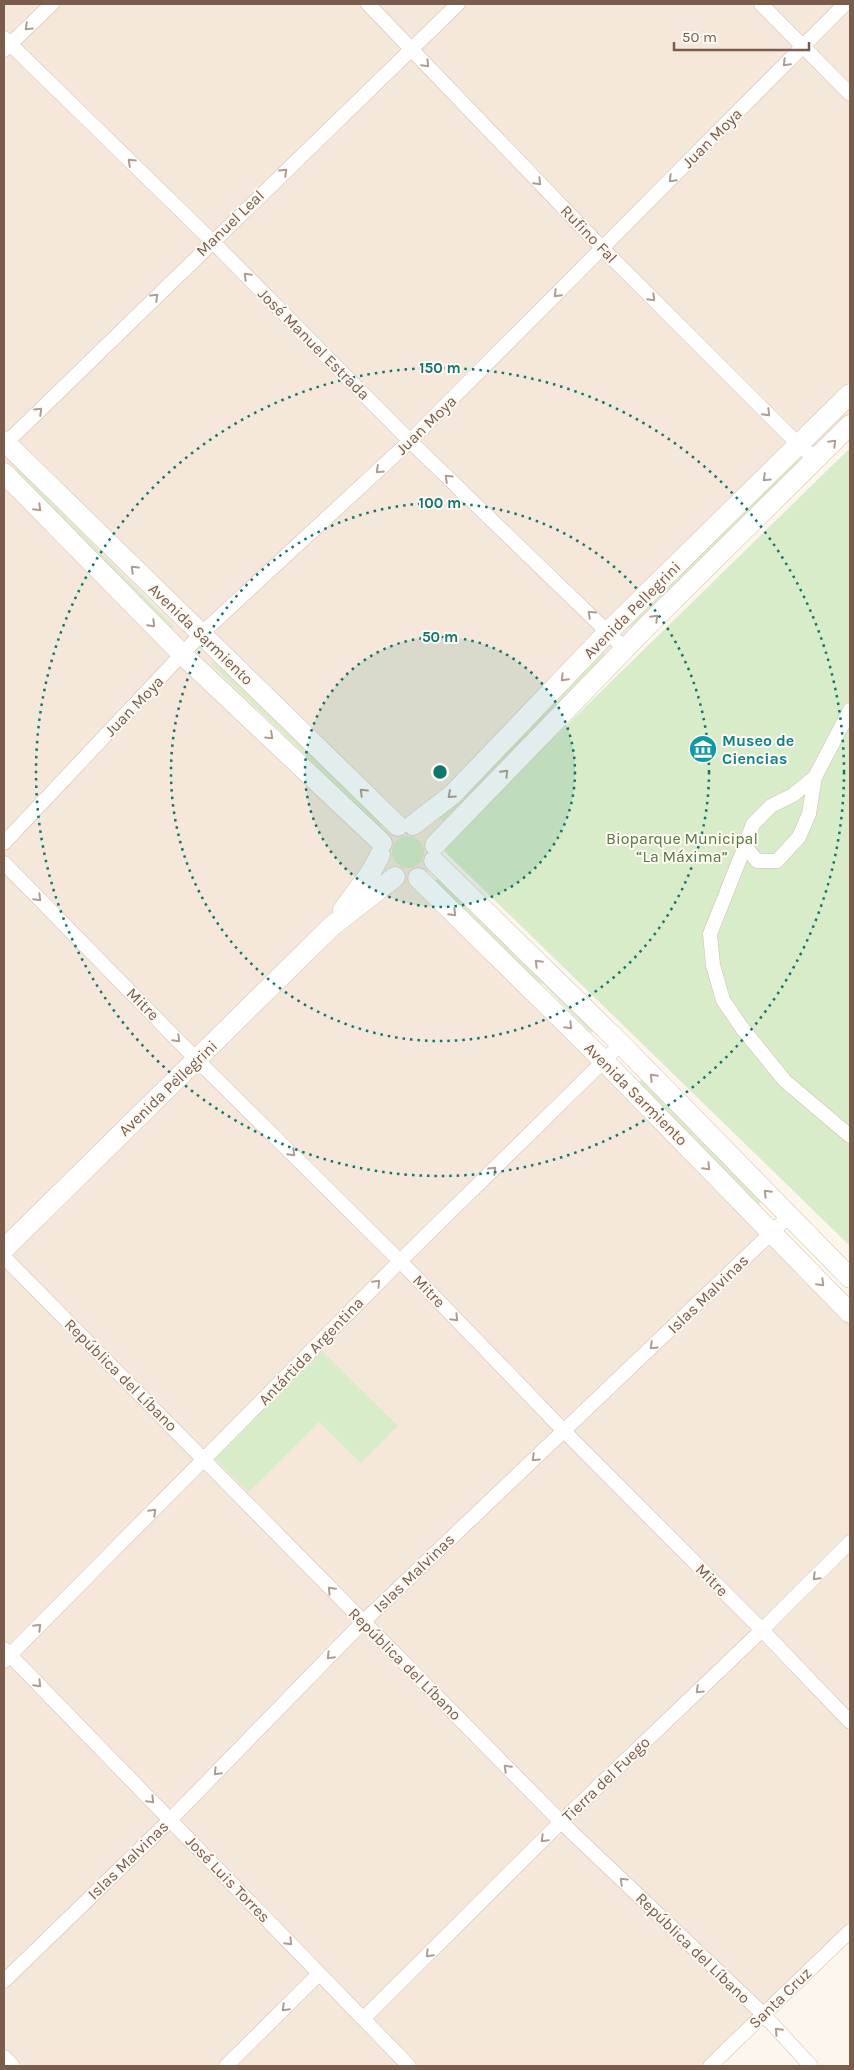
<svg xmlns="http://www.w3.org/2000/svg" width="854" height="2070" viewBox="0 0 854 2070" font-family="Karla,sans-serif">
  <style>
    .residential { fill: #f5e8da }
    .green { fill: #d8ecc9 }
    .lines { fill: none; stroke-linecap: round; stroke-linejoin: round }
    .street-casing { stroke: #d1beb0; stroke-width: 15 }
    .secondary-casing { stroke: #d6c0b0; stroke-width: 21 }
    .street { stroke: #fff; stroke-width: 14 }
    .secondary { stroke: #fff; stroke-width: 20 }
    .oneway { stroke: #af9d94 }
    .ring { fill: none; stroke: #0f766e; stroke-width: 2.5; stroke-dasharray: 2.5 5 }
    .labels { text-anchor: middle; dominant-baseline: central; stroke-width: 4; stroke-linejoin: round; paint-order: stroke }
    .street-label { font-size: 16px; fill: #7a5c4d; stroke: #fffaf3 }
    .culture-label { font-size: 16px; font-weight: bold; fill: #0d838f; stroke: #fffaf3; text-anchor: start }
    .park-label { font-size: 16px; fill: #537a41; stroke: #fffaf3 }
    .centre { fill: #0f766e; stroke: #fffaf3; stroke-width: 2.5 }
    .ring-label { font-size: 15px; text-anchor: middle; font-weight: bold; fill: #0f766e; stroke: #fffaf3; stroke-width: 4; stroke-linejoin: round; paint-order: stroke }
  </style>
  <rect width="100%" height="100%" fill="#fdf6ec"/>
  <path class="residential" d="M 4,4 L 850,4 L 850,425 L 435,845 L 434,863 L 429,871 L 421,877 L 850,1313 L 850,1931 L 710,2066 L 4,2066 Z"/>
  <path class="green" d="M 850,448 L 850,1246 L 441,848 Z
    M 794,461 L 797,465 L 633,630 L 630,626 Z
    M 18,468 L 174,627 L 171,629 L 15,471 Z
    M 603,653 L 607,656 L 443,821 L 439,818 Z
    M 214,661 L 382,823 L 379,826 L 211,664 Z
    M392 852a16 16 0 1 1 32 0a16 16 0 1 1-32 0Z
    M 439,877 L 593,1031 L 591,1033 L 543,984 L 525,975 L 433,883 Z
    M 643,1078 L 763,1200 L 757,1206 L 637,1084 Z
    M 322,1351 L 398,1426 L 361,1463 L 319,1422 L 249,1492 L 215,1459 Z"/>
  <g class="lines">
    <defs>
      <path id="street" d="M 368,4 L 602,248 L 799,445 L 816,459
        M 761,4 L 850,94
        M 4,38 L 212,241 L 410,441 L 625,649
        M 4,50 L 52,4
        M 4,445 L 458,4
        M 815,777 L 793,795 L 771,806 L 753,824 L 745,846 L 757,861 L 777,861 L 799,837 L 809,814 L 815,777 L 850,710
        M 4,843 L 201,634 L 410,441 L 845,4
        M 745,846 L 710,934 L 713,965 L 723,1000 L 742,1028 L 785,1081 L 850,1136
        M 4,863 L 197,1060 L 400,1261 L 564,1431 L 762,1630 L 850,1722
        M 4,1257 L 561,1822 L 763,2014 L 811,2066
        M 4,1649 L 409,2066
        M 4,1661 L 400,1261 L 621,1044
        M 4,1981 L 170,1820 L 363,1622 L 789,1216
        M 364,2018 L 561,1822 L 762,1630 L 850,1542
        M 4,2057 L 13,2066
        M 226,2066 L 319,1974
        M 710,2066 L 850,1931"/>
      <path id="secondary" d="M 4,441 L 398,826
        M 4,473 L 183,655 L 382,843
        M 413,825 L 452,795 L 608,632 L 850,394
        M 435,845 L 649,624 L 850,425
        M 434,861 L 621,1044 L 850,1278
        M 418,878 L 604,1061 L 850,1313
        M 343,910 L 371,872 L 380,855
        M 4,1249 L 332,926 L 395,877"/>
    </defs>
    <use href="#street" class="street-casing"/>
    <use href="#secondary" class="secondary-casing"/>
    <use href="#street" class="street"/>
    <use href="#secondary" class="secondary"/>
  </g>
  <defs><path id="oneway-chevron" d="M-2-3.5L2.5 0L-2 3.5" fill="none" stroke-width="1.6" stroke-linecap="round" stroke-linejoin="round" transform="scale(1.25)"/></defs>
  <g class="oneway">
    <use href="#oneway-chevron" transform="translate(28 27) rotate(136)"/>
    <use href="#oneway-chevron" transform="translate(786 63) rotate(135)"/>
    <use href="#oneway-chevron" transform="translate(426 64) rotate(46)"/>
    <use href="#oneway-chevron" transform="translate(131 162) rotate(-136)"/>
    <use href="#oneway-chevron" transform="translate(284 172) rotate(-44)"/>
    <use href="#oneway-chevron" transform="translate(672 179) rotate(135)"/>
    <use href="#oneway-chevron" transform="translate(538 182) rotate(46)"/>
    <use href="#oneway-chevron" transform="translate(247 276) rotate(-135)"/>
    <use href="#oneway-chevron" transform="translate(557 294) rotate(135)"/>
    <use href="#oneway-chevron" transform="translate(155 297) rotate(-44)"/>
    <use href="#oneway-chevron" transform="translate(652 298) rotate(45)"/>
    <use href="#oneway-chevron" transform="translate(39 411) rotate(-44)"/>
    <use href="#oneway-chevron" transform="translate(767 413) rotate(45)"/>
    <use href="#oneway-chevron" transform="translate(833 443) rotate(-45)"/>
    <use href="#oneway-chevron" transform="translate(379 470) rotate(137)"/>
    <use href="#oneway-chevron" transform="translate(448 478) rotate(-136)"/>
    <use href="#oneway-chevron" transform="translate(766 478) rotate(136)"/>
    <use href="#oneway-chevron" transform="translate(38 508) rotate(45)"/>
    <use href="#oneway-chevron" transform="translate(134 569) rotate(-136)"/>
    <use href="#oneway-chevron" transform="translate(591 614) rotate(-136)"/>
    <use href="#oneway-chevron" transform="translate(655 618) rotate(-45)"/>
    <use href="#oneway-chevron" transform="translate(152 624) rotate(45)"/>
    <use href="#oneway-chevron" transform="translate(564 678) rotate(134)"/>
    <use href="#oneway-chevron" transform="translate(270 736) rotate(43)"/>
    <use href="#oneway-chevron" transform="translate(505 773) rotate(-46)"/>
    <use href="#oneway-chevron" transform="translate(363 792) rotate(-136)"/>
    <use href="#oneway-chevron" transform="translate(451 795) rotate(138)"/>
    <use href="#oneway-chevron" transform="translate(38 898) rotate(45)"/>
    <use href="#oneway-chevron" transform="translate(453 913) rotate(45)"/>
    <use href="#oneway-chevron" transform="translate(538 963) rotate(-135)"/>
    <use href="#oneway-chevron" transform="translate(569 1026) rotate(45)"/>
    <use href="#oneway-chevron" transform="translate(177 1039) rotate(45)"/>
    <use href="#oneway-chevron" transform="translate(653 1077) rotate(-135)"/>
    <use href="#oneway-chevron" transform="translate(292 1153) rotate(45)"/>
    <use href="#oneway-chevron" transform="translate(707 1167) rotate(46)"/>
    <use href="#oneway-chevron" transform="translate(493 1170) rotate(-44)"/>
    <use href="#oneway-chevron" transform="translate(767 1193) rotate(-135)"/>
    <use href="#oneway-chevron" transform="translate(377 1283) rotate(-46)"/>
    <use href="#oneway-chevron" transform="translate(821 1283) rotate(45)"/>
    <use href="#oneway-chevron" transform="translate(455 1318) rotate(46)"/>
    <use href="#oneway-chevron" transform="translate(653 1346) rotate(136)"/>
    <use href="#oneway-chevron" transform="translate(535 1458) rotate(136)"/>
    <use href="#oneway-chevron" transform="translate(153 1512) rotate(-45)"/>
    <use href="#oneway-chevron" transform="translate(816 1577) rotate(135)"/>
    <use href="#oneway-chevron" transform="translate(331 1590) rotate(-134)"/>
    <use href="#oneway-chevron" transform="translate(38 1627) rotate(-45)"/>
    <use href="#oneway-chevron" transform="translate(330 1656) rotate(134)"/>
    <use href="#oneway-chevron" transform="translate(38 1684) rotate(46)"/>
    <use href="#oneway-chevron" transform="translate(699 1690) rotate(136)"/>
    <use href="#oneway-chevron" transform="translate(507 1768) rotate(-135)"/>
    <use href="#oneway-chevron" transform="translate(217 1772) rotate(134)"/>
    <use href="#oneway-chevron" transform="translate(151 1800) rotate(46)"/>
    <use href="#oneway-chevron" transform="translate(544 1839) rotate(135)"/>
    <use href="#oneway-chevron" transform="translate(623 1881) rotate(-136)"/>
    <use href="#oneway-chevron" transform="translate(289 1942) rotate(46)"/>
    <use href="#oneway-chevron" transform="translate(429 1954) rotate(135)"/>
    <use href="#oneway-chevron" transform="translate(285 2008) rotate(135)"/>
    <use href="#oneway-chevron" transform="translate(778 2031) rotate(-133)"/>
  </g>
  <circle cx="440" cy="772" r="135" fill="#0f766e" fill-opacity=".12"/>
  <g class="ring">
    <circle cx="440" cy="772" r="135"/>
    <circle cx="440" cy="772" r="269"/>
    <circle cx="440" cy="772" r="404"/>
  </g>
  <defs>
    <symbol id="museum-disc" viewBox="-11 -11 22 22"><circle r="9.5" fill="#0f9aa8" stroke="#fffaf3"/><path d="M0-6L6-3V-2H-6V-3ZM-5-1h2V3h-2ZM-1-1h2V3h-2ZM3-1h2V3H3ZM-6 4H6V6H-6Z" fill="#fff"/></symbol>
  </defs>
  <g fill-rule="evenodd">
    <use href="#museum-disc" x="687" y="733" width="32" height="32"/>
  </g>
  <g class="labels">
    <g class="street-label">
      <text transform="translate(712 138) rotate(-45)">Juan Moya</text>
      <text transform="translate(230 223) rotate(-44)">Manuel Leal</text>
      <text transform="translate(589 234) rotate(46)">Rufino Fal</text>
      <text transform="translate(314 344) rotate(45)">José Manuel Estrada</text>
      <text transform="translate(426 425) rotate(-44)">Juan Moya</text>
      <text transform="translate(632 610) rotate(-45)">Avenida Pellegrini</text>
      <text transform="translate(201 634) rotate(44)">Avenida Sarmiento</text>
      <text transform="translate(134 706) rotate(-46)">Juan Moya</text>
      <text transform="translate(143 1004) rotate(45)">Mitre</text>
      <text transform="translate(168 1088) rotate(-44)">Avenida Pellegrini</text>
      <text transform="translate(636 1094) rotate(45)">Avenida Sarmiento</text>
      <text transform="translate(429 1291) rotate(46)">Mitre</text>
      <text transform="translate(708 1294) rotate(-44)">Islas Malvinas</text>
      <text transform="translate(311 1351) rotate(-46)">Antártida Argentina</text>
      <text transform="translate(121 1375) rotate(45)">República del Líbano</text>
      <text transform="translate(414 1573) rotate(-44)">Islas Malvinas</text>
      <text transform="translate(712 1580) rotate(45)">Mitre</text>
      <text transform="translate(405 1664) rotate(45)">República del Líbano</text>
      <text transform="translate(606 1779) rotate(-44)">Tierra del Fuego</text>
      <text transform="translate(128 1860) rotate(-44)">Islas Malvinas</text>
      <text transform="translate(228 1879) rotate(46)">José Luis Torres</text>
      <text transform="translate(693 1948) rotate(44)">República del Líbano</text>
      <text transform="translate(780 1998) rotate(-44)">Santa Cruz</text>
    </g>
    <g class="culture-label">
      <text x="722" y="740">Museo de<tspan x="722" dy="18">Ciencias</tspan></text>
    </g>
    <g class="park-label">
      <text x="682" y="838">Bioparque Municipal<tspan x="682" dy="18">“La Máxima”</tspan></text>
    </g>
  </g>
  <circle cx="440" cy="772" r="8" class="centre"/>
  <g class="ring-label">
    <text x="440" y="373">150 m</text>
    <text x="440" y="508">100 m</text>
    <text x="440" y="642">50 m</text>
  </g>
  <rect width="854" height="2070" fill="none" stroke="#7a5c4d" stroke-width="10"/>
  <path d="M674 42v8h135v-8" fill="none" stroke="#7a5c4d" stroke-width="2.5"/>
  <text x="682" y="42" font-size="15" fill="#7a5c4d" stroke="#fffaf3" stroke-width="4" paint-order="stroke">50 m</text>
</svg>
